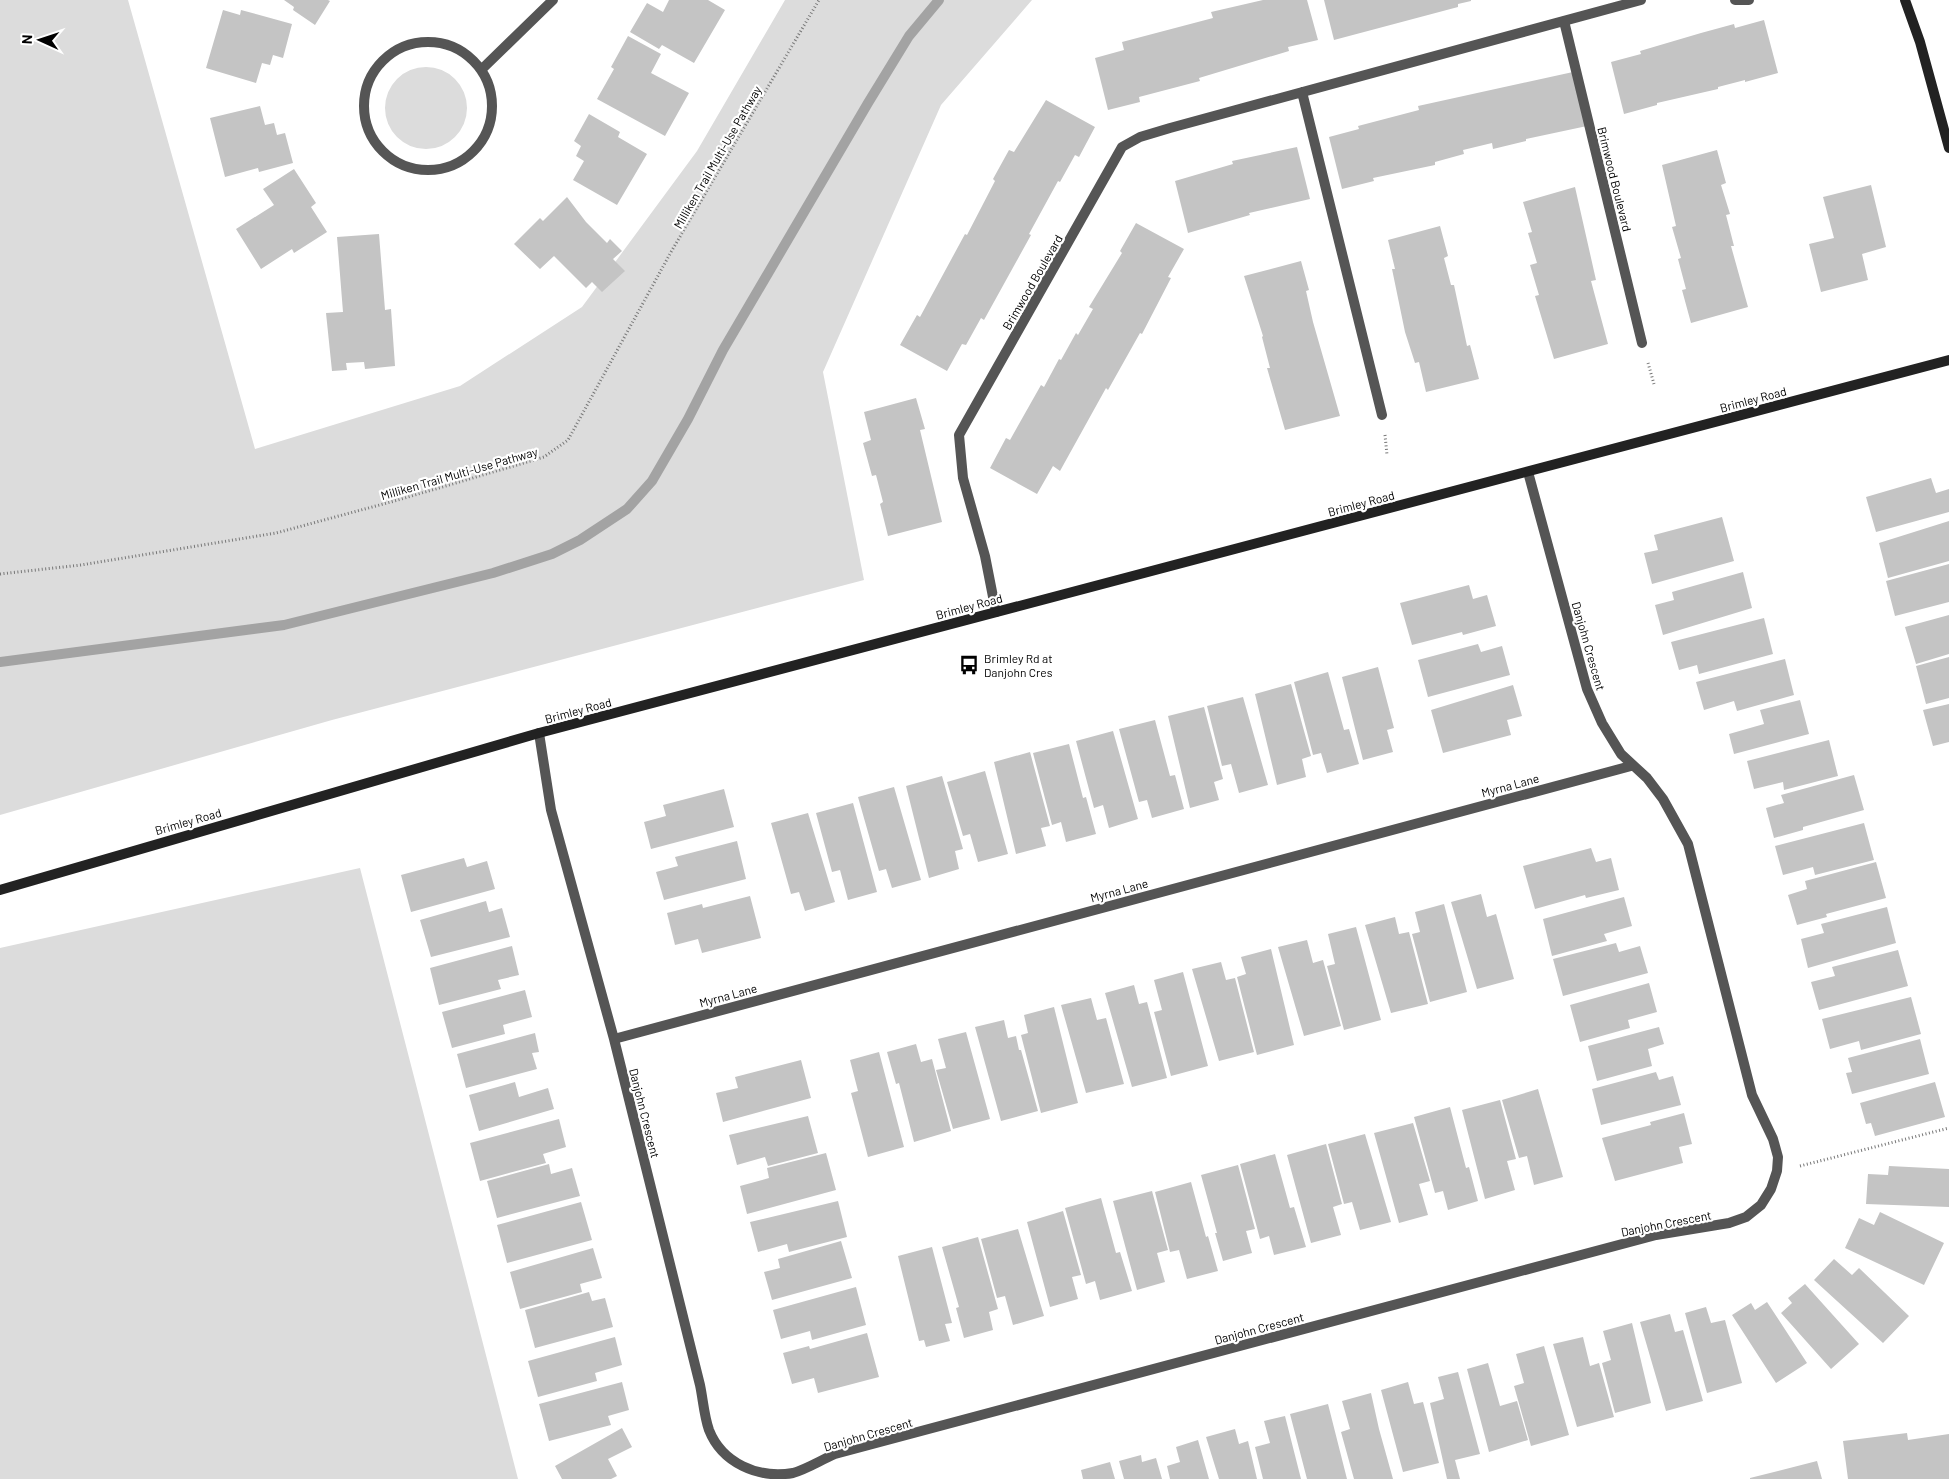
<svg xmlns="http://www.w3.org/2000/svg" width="1949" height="1479" viewBox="0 0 1949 1479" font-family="Barlow,sans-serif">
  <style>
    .green { fill: #dcdcdc }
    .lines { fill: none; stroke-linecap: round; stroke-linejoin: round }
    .stream { stroke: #a3a3a3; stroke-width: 10 }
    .building { fill: #c4c4c4 }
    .path { stroke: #777; stroke-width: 3; stroke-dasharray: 1 2.5; stroke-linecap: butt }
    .lane { stroke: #555; stroke-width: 10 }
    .street { stroke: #555; stroke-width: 10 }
    .secondary { stroke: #222; stroke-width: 10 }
    .labels { text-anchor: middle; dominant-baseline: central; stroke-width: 4.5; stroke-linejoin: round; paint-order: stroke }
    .street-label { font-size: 12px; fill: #000; stroke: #fff }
    .poi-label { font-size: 12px; fill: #000; stroke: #fff; text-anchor: start }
  </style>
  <rect width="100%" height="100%" fill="#fff"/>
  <path class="green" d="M 0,0 L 128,0 L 255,449 L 460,386 L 582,307 L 697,151 L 785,0 L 1032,0 L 941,105 L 823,372 L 864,580 L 332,720 L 0,815 Z
    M385 108a41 41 0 1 1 82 0a41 41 0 1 1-82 0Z
    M 360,868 L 518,1479 L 0,1479 L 0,948 Z"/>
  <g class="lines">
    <path class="stream" d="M 0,662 L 284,625 L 493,573 L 552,554 L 580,540 L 627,509 L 652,481 L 688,419 L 723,350 L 868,103 L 909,36 L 939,0"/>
  </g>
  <path class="building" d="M 284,0 L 328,0 L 330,1 L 315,25 L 293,10 L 294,7 Z
    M 669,0 L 708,0 L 725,10 L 694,63 L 662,45 L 659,49 L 630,32 L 647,3 L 663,12 Z
    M 1263,0 L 1307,0 L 1318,40 L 1288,47 L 1289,51 L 1199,78 L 1200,81 L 1139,97 L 1140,102 L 1108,110 L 1095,58 L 1124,50 L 1122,42 L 1213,18 L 1211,12 Z
    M 1324,0 L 1471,0 L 1471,1 L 1458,4 L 1458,7 L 1334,40 Z
    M 223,10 L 240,15 L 241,10 L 292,24 L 283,58 L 273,55 L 270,65 L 262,63 L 256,83 L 206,68 Z
    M 1764,20 L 1778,73 L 1745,82 L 1745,80 L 1718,87 L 1718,89 L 1657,103 L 1657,105 L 1624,114 L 1611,62 L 1641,54 L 1640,51 L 1701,33 L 1734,24 L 1735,28 Z
    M 628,36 L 661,54 L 651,73 L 689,93 L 665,136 L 597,99 L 614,69 L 611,67 Z
    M 1573,72 L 1587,126 L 1526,139 L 1526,141 L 1493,149 L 1492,143 L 1463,150 L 1464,154 L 1435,162 L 1435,165 L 1373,178 L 1374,181 L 1342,189 L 1329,137 L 1359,129 L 1358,126 L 1419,110 L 1418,106 Z
    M 1046,100 L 1095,127 L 1079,157 L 1075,155 L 1060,182 L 1058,181 L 1029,234 L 1031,235 L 984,320 L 981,318 L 966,345 L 962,344 L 947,371 L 900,345 L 917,315 L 920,317 L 965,234 L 967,235 L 995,181 L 993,179 L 1009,150 L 1014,152 Z
    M 260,106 L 265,125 L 274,123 L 277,135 L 285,133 L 293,163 L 259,172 L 258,168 L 225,177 L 210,118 Z
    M 589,114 L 620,132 L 618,137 L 647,154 L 617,205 L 573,180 L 584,161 L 576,156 L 581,146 L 574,141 Z
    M 1297,147 L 1310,199 L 1249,213 L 1250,215 L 1188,233 L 1175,181 L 1233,164 L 1232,161 Z
    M 1717,150 L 1726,183 L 1721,185 L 1730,214 L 1726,215 L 1734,246 L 1731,246 L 1748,307 L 1691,323 L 1682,290 L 1686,289 L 1678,259 L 1681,258 L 1672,227 L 1676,226 L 1662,165 Z
    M 294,169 L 316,203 L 311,207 L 327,232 L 294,253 L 292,249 L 261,269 L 236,229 L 274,205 L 263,189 Z
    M 1871,185 L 1886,247 L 1862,254 L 1868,280 L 1821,292 L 1809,244 L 1834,238 L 1823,197 Z
    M 1575,187 L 1596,280 L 1591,281 L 1608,344 L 1554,359 L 1535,296 L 1539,295 L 1530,265 L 1537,263 L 1528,233 L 1532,232 L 1523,202 Z
    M 567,197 L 586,222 L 607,243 L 610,239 L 622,251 L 613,259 L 625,271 L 602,292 L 592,282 L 586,288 L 554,256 L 540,269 L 514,244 L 540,218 L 543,221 Z
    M 1136,223 L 1184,249 L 1168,277 L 1171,278 L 1142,334 L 1140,333 L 1108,390 L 1106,388 L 1060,471 L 1053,466 L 1037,494 L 990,468 L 1006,438 L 1010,440 L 1041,385 L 1044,387 L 1059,359 L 1061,360 L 1076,333 L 1078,335 L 1093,309 L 1089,307 L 1122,253 L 1120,251 Z
    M 1440,226 L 1448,256 L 1444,258 L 1451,285 L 1454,285 L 1467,346 L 1470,345 L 1479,379 L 1426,392 L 1419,362 L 1415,363 L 1405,332 L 1392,269 L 1395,269 L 1388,240 Z
    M 379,234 L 385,310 L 391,309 L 395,366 L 365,369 L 364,362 L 346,363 L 347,370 L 332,371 L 326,313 L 343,312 L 337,237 Z
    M 1301,261 L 1309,290 L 1306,291 L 1313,322 L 1340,416 L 1285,430 L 1267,368 L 1270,368 L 1262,337 L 1263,336 L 1244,276 Z
    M 916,398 L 925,429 L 920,430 L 942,522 L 888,536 L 880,504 L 883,502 L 876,475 L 872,476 L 863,443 L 871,440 L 864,412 Z
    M 1931,478 L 1936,493 L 1949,489 L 1949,512 L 1876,532 L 1866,497 Z
    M 1722,517 L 1734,561 L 1652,584 L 1644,553 L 1658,550 L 1654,535 Z
    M 1949,521 L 1949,561 L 1888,578 L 1879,543 Z
    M 1949,564 L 1949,602 L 1895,616 L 1886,581 Z
    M 1743,572 L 1752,608 L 1663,635 L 1655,605 L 1674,600 L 1672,592 Z
    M 1469,585 L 1473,599 L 1487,595 L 1496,626 L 1463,635 L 1462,632 L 1412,645 L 1400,603 Z
    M 1949,615 L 1949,654 L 1916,664 L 1905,627 Z
    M 1764,618 L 1773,654 L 1699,674 L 1697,665 L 1679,670 L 1671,642 Z
    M 1478,644 L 1481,652 L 1502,646 L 1510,675 L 1428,697 L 1418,660 Z
    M 1949,657 L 1949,698 L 1926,704 L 1916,666 Z
    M 1785,659 L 1794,695 L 1737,711 L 1734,701 L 1704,710 L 1696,682 Z
    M 1378,667 L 1394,728 L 1387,730 L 1393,752 L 1363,760 L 1342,677 Z
    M 1328,672 L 1344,730 L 1349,729 L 1359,764 L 1327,773 L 1321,753 L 1313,755 L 1294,682 Z
    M 1291,684 L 1311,756 L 1302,759 L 1306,777 L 1277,785 L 1255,694 Z
    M 1513,685 L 1522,716 L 1507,720 L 1511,735 L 1443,753 L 1431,710 Z
    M 1243,697 L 1268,785 L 1239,793 L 1231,764 L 1222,766 L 1207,706 Z
    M 1800,700 L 1809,734 L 1734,754 L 1729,734 L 1764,724 L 1760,710 Z
    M 1949,704 L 1949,742 L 1933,746 L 1923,710 Z
    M 1204,707 L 1223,779 L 1214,782 L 1219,800 L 1190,808 L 1168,716 Z
    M 1155,720 L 1170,776 L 1175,775 L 1184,809 L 1152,818 L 1147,800 L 1139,802 L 1119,729 Z
    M 1113,731 L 1138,819 L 1109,828 L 1103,805 L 1094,808 L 1076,741 Z
    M 1829,740 L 1838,776 L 1784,790 L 1783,782 L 1754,789 L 1747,761 Z
    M 1069,744 L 1083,798 L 1086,797 L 1096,834 L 1066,842 L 1061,822 L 1052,825 L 1033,753 Z
    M 1030,752 L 1050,826 L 1041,828 L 1046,846 L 1016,854 L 994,762 Z
    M 985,771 L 1008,854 L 978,862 L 970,834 L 963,836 L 947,782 Z
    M 1854,775 L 1864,810 L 1803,827 L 1803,830 L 1774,838 L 1766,808 L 1784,803 L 1781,795 Z
    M 942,776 L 963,849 L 955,851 L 959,869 L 929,878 L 906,786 Z
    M 894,787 L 921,880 L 892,888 L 886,869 L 879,871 L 858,797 Z
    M 724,789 L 734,827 L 651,849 L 644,822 L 666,816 L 663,805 Z
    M 853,803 L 877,892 L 848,900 L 840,870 L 832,872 L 816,813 Z
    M 808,813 L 835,902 L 805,911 L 799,892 L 791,894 L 771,823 Z
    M 1864,823 L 1874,860 L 1815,875 L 1813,867 L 1783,875 L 1775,846 Z
    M 737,841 L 746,879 L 664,900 L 656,872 L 678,866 L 675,857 Z
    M 1591,848 L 1596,862 L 1611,858 L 1619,890 L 1586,898 L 1585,895 L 1535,909 L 1523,866 Z
    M 464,858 L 467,867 L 487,861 L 495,889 L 411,912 L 401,875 Z
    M 1876,862 L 1886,898 L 1826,914 L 1827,917 L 1797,925 L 1788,895 L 1807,889 L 1805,881 Z
    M 1481,894 L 1487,917 L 1496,914 L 1514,979 L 1477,989 L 1451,902 Z
    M 750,896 L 761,938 L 702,953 L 698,939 L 675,945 L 667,913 L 702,904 L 703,908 Z
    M 1624,897 L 1632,926 L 1604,934 L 1607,941 L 1552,956 L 1543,919 Z
    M 486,901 L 489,912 L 502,908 L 510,937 L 431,957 L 420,920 Z
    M 1444,904 L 1467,992 L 1430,1002 L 1412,934 L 1420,932 L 1415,912 Z
    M 1887,907 L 1896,943 L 1808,968 L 1801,939 L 1824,933 L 1821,924 Z
    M 1395,917 L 1399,934 L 1409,932 L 1428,1004 L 1391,1013 L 1365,925 Z
    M 1356,927 L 1381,1020 L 1344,1030 L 1327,966 L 1335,964 L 1328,934 Z
    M 1307,940 L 1313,963 L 1323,960 L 1341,1026 L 1304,1036 L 1278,947 Z
    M 1616,943 L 1619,952 L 1640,946 L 1648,973 L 1563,996 L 1553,959 Z
    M 512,946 L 519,975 L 498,980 L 501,989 L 439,1005 L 430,968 Z
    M 1271,949 L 1294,1045 L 1257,1055 L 1237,977 L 1246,974 L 1241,957 Z
    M 1898,950 L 1908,986 L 1819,1010 L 1811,982 L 1835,976 L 1832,967 Z
    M 1221,962 L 1226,980 L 1235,978 L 1254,1052 L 1219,1061 L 1192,969 Z
    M 1183,972 L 1208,1066 L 1171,1076 L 1154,1012 L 1162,1010 L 1154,980 Z
    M 1649,983 L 1657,1012 L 1628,1020 L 1630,1028 L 1580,1042 L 1570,1005 Z
    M 1134,985 L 1139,1004 L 1147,1002 L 1167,1078 L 1132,1087 L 1105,993 Z
    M 525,990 L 532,1017 L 503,1025 L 505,1034 L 452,1048 L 442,1012 Z
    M 1911,997 L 1921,1034 L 1861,1050 L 1859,1041 L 1830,1049 L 1822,1019 Z
    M 1091,998 L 1097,1020 L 1106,1018 L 1124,1084 L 1086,1093 L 1061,1005 Z
    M 1054,1007 L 1078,1103 L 1041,1113 L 1021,1035 L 1028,1033 L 1024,1015 Z
    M 1004,1020 L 1008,1038 L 1016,1036 L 1019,1050 L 1021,1050 L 1038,1111 L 1001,1121 L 975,1027 Z
    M 1659,1027 L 1664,1044 L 1648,1049 L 1652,1066 L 1597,1081 L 1588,1046 Z
    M 966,1032 L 990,1119 L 953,1129 L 936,1070 L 946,1068 L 938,1039 Z
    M 535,1033 L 539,1052 L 532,1053 L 537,1069 L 466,1088 L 457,1054 Z
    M 1920,1039 L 1929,1074 L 1852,1094 L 1846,1073 L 1852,1072 L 1848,1058 Z
    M 916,1044 L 921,1062 L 932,1059 L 951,1131 L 914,1142 L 899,1083 L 896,1084 L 887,1052 Z
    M 879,1052 L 904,1147 L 868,1157 L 851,1093 L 858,1091 L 850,1060 Z
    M 801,1060 L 811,1098 L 723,1122 L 716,1093 L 738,1088 L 735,1077 Z
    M 1656,1072 L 1659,1080 L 1673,1076 L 1681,1105 L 1601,1125 L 1592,1089 Z
    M 515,1082 L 519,1097 L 548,1088 L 554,1109 L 479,1131 L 469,1095 Z
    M 1935,1082 L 1945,1117 L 1875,1136 L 1871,1123 L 1866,1124 L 1860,1103 Z
    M 1538,1089 L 1563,1177 L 1534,1185 L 1527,1156 L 1519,1158 L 1502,1100 Z
    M 1500,1100 L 1516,1159 L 1507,1161 L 1515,1190 L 1485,1199 L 1462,1110 Z
    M 1450,1107 L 1466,1168 L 1469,1167 L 1478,1201 L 1448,1210 L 1443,1191 L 1435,1193 L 1414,1117 Z
    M 1684,1113 L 1692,1144 L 1679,1147 L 1683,1163 L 1615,1181 L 1602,1138 L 1651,1125 L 1650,1122 Z
    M 808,1116 L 818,1153 L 768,1166 L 765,1157 L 737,1165 L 729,1135 Z
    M 559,1119 L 566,1147 L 543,1154 L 546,1163 L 480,1181 L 470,1143 Z
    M 1413,1123 L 1430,1181 L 1419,1184 L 1428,1215 L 1399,1223 L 1374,1133 Z
    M 1365,1134 L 1391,1222 L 1360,1230 L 1352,1202 L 1344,1204 L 1328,1144 Z
    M 1326,1144 L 1342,1204 L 1333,1207 L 1341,1235 L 1311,1243 L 1287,1155 Z
    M 826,1153 L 836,1190 L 747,1214 L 740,1186 L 769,1178 L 767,1168 Z
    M 1275,1154 L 1290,1208 L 1294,1207 L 1306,1247 L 1274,1255 L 1269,1236 L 1260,1239 L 1240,1164 Z
    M 549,1164 L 551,1174 L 572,1168 L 580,1196 L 497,1218 L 487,1181 Z
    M 1238,1165 L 1255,1229 L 1246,1231 L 1252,1253 L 1223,1261 L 1215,1233 L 1217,1233 L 1201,1175 Z
    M 1889,1166 L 1949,1169 L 1949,1207 L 1866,1204 L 1868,1174 L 1888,1175 Z
    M 1191,1182 L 1206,1237 L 1208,1236 L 1218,1271 L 1187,1279 L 1179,1250 L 1170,1252 L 1155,1192 Z
    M 1152,1191 L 1168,1250 L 1157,1253 L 1165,1282 L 1137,1290 L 1113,1201 Z
    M 1101,1198 L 1116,1253 L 1120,1252 L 1132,1291 L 1100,1300 L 1095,1281 L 1086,1284 L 1065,1208 Z
    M 838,1201 L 847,1237 L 789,1252 L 787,1244 L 758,1252 L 750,1222 Z
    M 581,1202 L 592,1240 L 507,1263 L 497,1225 Z
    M 1063,1211 L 1081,1275 L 1072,1277 L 1078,1299 L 1050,1307 L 1027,1222 Z
    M 1880,1212 L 1944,1243 L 1924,1285 L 1845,1248 L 1859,1218 L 1874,1225 Z
    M 1018,1229 L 1044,1316 L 1013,1325 L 1005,1296 L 997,1298 L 981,1239 Z
    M 978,1237 L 998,1309 L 989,1312 L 993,1330 L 964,1338 L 956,1308 L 959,1307 L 942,1247 Z
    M 841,1241 L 852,1278 L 772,1300 L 764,1272 L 780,1268 L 778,1259 Z
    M 932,1247 L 952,1323 L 945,1324 L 950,1341 L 926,1347 L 924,1340 L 919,1341 L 898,1256 Z
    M 593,1248 L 602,1278 L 580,1284 L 582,1292 L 520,1309 L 510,1272 Z
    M 1834,1259 L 1852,1275 L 1859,1268 L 1909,1316 L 1883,1343 L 1814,1280 Z
    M 1805,1284 L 1859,1344 L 1831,1369 L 1781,1313 L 1792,1303 L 1788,1298 Z
    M 856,1287 L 866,1325 L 812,1340 L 810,1331 L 781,1339 L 773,1310 Z
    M 589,1292 L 592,1301 L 605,1298 L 613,1327 L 535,1348 L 525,1310 Z
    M 1767,1302 L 1807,1363 L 1776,1383 L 1732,1315 L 1751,1303 L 1755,1310 Z
    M 1706,1307 L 1711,1323 L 1725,1320 L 1742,1383 L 1707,1393 L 1685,1313 Z
    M 1670,1314 L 1675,1332 L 1683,1330 L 1703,1401 L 1666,1411 L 1640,1322 Z
    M 1632,1323 L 1651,1403 L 1615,1413 L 1602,1363 L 1611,1360 L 1603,1331 Z
    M 867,1333 L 879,1377 L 818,1393 L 814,1378 L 792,1384 L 783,1353 L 809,1346 L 810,1349 Z
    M 615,1337 L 622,1365 L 595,1373 L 597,1381 L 538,1397 L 528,1361 Z
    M 1583,1337 L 1590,1366 L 1599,1363 L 1614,1417 L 1577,1427 L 1553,1344 Z
    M 1544,1346 L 1569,1435 L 1531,1446 L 1514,1386 L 1524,1383 L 1516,1354 Z
    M 1488,1363 L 1500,1406 L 1517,1401 L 1528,1440 L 1489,1452 L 1467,1369 Z
    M 1458,1372 L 1480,1454 L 1455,1460 L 1460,1479 L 1447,1479 L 1430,1403 L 1444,1399 L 1438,1377 Z
    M 622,1382 L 629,1410 L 608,1416 L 611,1425 L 549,1441 L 539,1404 Z
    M 1408,1382 L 1414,1404 L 1423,1402 L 1439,1463 L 1403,1472 L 1381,1390 Z
    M 1371,1393 L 1379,1429 L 1393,1479 L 1354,1479 L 1341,1432 L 1350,1429 L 1342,1401 Z
    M 1328,1404 L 1347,1479 L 1307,1479 L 1290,1414 Z
    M 1285,1416 L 1301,1479 L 1263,1479 L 1255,1447 L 1270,1443 L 1264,1421 Z
    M 622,1428 L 632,1447 L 608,1459 L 617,1476 L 611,1479 L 562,1479 L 555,1466 Z
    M 1235,1429 L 1239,1444 L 1248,1441 L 1257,1479 L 1219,1479 L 1206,1437 Z
    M 1907,1433 L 1908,1440 L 1949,1434 L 1949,1479 L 1848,1479 L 1843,1441 Z
    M 1198,1440 L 1209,1479 L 1170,1479 L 1167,1466 L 1180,1462 L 1176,1447 Z
    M 1141,1455 L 1142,1462 L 1156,1458 L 1162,1479 L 1124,1479 L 1119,1461 Z
    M 1817,1461 L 1822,1479 L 1750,1479 L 1750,1478 Z
    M 1110,1462 L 1115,1479 L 1083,1479 L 1081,1470 Z"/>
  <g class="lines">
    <path class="path" d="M 1648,363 L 1654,384
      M 1385,435 L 1387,455
      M 0,574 L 81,565 L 276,533 L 398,500 L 544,457 L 568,440 L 671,252 L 819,0
      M 1800,1166 L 1949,1128"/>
    <path class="lane" d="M 1735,0 L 1749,0
      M 1564,21 L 1642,343
      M 1302,92 L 1382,415
      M 996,612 L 985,556 L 963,478 L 959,435 L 1122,147 L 1140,137 L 1170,128 L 1641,0"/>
    <path class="street" d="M364 106a64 64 0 1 1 128 0a64 64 0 1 1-128 0Z
      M 481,70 L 553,0
      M 539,733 L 551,810 L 614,1039 L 700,1385 C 703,1399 704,1416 709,1430 C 722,1463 758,1479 793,1473 C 807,1469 821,1460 835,1454 L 1656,1235 L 1729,1223 L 1746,1217 L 1761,1205 L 1771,1189 L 1777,1171 L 1778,1157 L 1773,1139 L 1752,1095 L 1688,844 L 1663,799 L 1647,778 L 1621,754 L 1602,723 L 1587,689 L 1528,472
      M 614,1039 L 1631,766"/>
    <path class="secondary" d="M 1905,0 L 1920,42 L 1949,148
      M 0,890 L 539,733 L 1949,360"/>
  </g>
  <defs>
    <symbol id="bus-bare" viewBox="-9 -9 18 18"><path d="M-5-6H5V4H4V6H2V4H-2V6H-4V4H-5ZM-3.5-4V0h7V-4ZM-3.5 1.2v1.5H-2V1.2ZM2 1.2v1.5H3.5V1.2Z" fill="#000" stroke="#fff" stroke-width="2.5" paint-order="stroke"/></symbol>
  </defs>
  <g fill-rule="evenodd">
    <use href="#bus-bare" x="955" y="651" width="28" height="28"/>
  </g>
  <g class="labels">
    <g class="street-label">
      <text transform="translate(717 157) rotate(-60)">Milliken Trail Multi-Use Pathway</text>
      <text transform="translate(1615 179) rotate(76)">Brimwood Boulevard</text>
      <text transform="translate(1032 282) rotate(-60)">Brimwood Boulevard</text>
      <text transform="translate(1753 399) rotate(-15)">Brimley Road</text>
      <text transform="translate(459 473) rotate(-16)">Milliken Trail Multi-Use Pathway</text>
      <text transform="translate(1361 503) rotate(-15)">Brimley Road</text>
      <text transform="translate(969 606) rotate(-15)">Brimley Road</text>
      <text transform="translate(1589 646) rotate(74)">Danjohn Crescent</text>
      <text transform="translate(578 710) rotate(-15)">Brimley Road</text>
      <text transform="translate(1510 785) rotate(-15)">Myrna Lane</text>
      <text transform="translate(188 821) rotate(-16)">Brimley Road</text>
      <text transform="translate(1119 890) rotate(-15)">Myrna Lane</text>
      <text transform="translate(728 995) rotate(-15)">Myrna Lane</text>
      <text transform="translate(645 1113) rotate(76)">Danjohn Crescent</text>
      <text transform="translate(1666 1223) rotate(-11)">Danjohn Crescent</text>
      <text transform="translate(1259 1328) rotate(-15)">Danjohn Crescent</text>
      <text transform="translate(868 1434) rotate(-16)">Danjohn Crescent</text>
    </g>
    <g class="poi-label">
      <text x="984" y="658">Brimley Rd at<tspan x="984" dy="14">Danjohn Cres</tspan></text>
    </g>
  </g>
  <g transform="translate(40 40) rotate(273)" stroke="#ffffff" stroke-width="4" paint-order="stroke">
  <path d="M0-4L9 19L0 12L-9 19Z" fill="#000000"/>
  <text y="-8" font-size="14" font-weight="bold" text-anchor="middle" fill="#000000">N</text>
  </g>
</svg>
